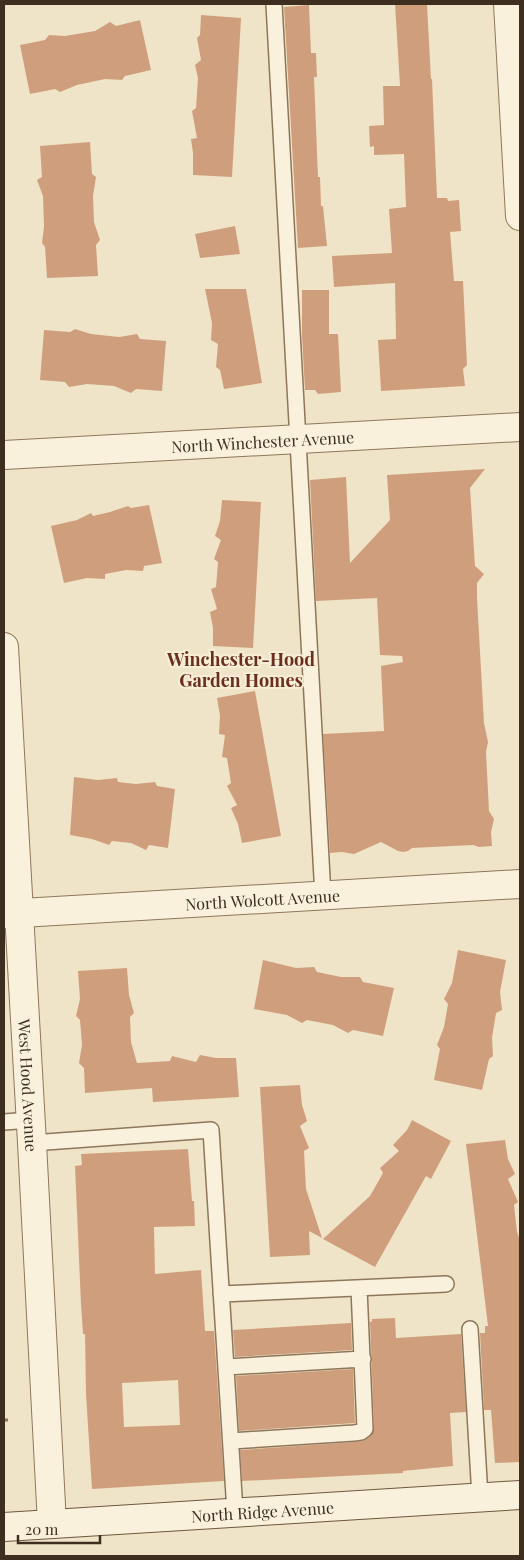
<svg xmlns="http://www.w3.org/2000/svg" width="524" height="1560" viewBox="0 0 524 1560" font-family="'Playfair Display',serif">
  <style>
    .building { fill: #cf9f7d; fill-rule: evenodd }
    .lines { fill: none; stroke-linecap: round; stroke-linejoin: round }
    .service-casing { stroke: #8d765c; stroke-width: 18 }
    .minor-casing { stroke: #8d765c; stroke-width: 30 }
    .secondary-casing { stroke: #6f573f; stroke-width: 30 }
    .path { stroke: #8d765c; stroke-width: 3; stroke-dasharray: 4 2.5; stroke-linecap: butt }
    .service { stroke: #faf1dc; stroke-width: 15 }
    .minor { stroke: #faf1dc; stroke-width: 28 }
    .secondary { stroke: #faf1dc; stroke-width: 28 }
    .labels { text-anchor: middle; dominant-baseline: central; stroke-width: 4; stroke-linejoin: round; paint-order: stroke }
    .street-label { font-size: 16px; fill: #3d2e20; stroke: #f7eed8 }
    .neighbourhood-label { font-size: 18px; font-weight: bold; fill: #6b2e1e; stroke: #f7eed8 }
  </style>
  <rect width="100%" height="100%" fill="#f0e4c8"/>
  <path class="building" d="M 395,4 L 427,4 L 431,79 L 432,79 L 437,198 L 447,198 L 448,201 L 459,200 L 461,231 L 450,232 L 454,281 L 463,281 L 467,365 L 463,369 L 465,386 L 381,391 L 378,340 L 396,339 L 395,283 L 334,287 L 332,256 L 392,253 L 389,209 L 406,207 L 404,154 L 374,155 L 374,146 L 370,147 L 369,126 L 384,125 L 383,86 L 400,86 Z
    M 309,5 L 311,53 L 316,53 L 317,77 L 314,77 L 318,177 L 320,177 L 321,206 L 323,206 L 327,246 L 298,248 L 284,7 Z
    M 201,15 L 241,18 L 232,177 L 193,175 L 193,153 L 191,139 L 197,138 L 192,111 L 196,108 L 198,78 L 195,65 L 201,60 L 197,38 L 200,35 Z
    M 140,20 L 151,70 L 125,76 L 122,80 L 105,79 L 77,85 L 60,92 L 55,89 L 30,94 L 20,45 L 45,40 L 49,35 L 65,36 L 95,31 L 110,22 L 116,26 Z
    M 90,142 L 92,174 L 96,177 L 93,196 L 94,222 L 100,240 L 96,245 L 98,276 L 47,278 L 45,247 L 42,243 L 44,226 L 43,196 L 37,180 L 42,177 L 40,146 Z
    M 235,226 L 240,254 L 200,258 L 195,234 Z
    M 205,289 L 246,289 L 262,383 L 224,389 L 220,370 L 216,367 L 218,344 L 211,340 L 212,323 Z
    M 302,290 L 329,290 L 329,334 L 338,334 L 341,392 L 318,394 L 315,390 L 305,390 L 302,336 Z
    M 75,329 L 91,334 L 119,337 L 137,334 L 140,339 L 166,341 L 162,391 L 136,389 L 131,393 L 114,386 L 87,384 L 69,387 L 65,382 L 40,380 L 44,330 L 70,332 Z
    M 485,469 L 470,488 L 475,566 L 484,574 L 477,583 L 477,598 L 484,723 L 488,742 L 486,752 L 489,811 L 494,819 L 491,832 L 492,846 L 479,847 L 473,845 L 412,848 L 408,851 L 403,852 L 398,851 L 381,842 L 354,854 L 342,852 L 330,853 L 323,734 L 384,731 L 381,666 L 403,662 L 402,656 L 380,655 L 377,598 L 316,601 L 310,480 L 346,477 L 350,563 L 390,520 L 387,475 Z
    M 222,500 L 261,502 L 253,648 L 213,646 L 213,628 L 210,612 L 217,609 L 211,589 L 216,587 L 218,562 L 214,559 L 221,540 L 215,536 L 220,521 Z
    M 149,505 L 162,563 L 144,566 L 143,571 L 126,570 L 105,574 L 105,579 L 87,578 L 64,583 L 51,526 L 77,520 L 91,513 L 93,516 L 110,512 L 128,506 L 131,508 Z
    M 255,691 L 281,836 L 242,843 L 238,824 L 231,808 L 237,805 L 227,786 L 231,783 L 227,758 L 222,757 L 225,735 L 219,734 L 220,716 L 217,698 Z
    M 74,777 L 98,780 L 117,778 L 118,782 L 136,784 L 155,782 L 157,786 L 175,789 L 168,848 L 149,845 L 146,850 L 131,843 L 112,841 L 109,845 L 92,839 L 70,835 Z
    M 458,950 L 506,960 L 500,992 L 502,1010 L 496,1013 L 492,1038 L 493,1056 L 489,1059 L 482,1090 L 434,1080 L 440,1049 L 437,1045 L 444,1027 L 448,1004 L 444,999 L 452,983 Z
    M 263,960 L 296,968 L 314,967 L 317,972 L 341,977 L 360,977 L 363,982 L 394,988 L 383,1036 L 353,1030 L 348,1033 L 333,1025 L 307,1020 L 302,1023 L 287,1015 L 254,1009 Z
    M 127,968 L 129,995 L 134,1013 L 130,1017 L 131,1042 L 137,1063 L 170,1061 L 172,1056 L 196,1062 L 200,1055 L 216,1058 L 236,1058 L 239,1097 L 153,1102 L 152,1088 L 85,1093 L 84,1068 L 79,1063 L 82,1045 L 80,1020 L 76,1016 L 80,999 L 78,971 Z
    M 300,1085 L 302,1105 L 307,1121 L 300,1126 L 309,1148 L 304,1151 L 306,1189 L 322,1238 L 309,1231 L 310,1255 L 270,1257 L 260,1087 Z
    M 412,1120 L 451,1141 L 431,1179 L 426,1176 L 375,1267 L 323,1239 L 370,1196 L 383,1173 L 380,1168 L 399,1151 L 393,1145 L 407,1130 Z
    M 505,1140 L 508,1159 L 515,1174 L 508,1179 L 518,1202 L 514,1205 L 517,1232 L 520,1240 L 520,1462 L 495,1463 L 491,1410 L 484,1410 L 480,1333 L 485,1333 L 485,1326 L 488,1326 L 466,1144 Z
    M 188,1149 L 192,1201 L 194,1201 L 195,1226 L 154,1227 L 155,1274 L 201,1270 L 205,1331 L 214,1331 L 224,1481 L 92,1489 L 86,1394 L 85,1334 L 83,1334 L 81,1304 L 75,1166 L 82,1165 L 81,1154 ZM 178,1380 L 180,1425 L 124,1427 L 122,1383 Z
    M 395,1318 L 396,1338 L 461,1334 L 466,1412 L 450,1413 L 453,1466 L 403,1471 L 403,1473 L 242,1481 L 240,1450 L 355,1442 L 363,1441 L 371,1436 L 374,1429 L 370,1322 L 372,1321 L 372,1319 Z
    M 351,1323 L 352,1350 L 235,1357 L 233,1330 Z
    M 353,1369 L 355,1423 L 239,1431 L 236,1376 Z"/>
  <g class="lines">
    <defs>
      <path id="service" d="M 274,4 L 323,896
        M 4,1122 L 31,1120
        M 32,1143 L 211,1130 L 235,1512
        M 221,1294 L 446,1284
        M 470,1329 L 480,1497
        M 226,1367 L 363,1359
        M 231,1441 L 354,1433 L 361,1432 L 365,1429 L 359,1288"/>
      <g id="minor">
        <path d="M 508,4 L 520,216"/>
        <path id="s1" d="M 4,455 L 520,427"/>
        <path id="s2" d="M 4,647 L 32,1143 L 52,1524"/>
        <path id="s3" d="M 4,914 L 520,884"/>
      </g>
      <g id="secondary">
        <path id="s4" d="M 4,1527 L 520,1495"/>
      </g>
    </defs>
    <use href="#service" class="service-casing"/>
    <use href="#minor" class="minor-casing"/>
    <use href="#secondary" class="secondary-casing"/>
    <path class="path" d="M 4,1420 L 10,1420"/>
    <use href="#service" class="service"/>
    <use href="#minor" class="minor"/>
    <use href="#secondary" class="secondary"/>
  </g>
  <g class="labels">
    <g class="street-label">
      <text stroke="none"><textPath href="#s1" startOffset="259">North Winchester Avenue</textPath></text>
      <text stroke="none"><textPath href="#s3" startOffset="259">North Wolcott Avenue</textPath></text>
      <text stroke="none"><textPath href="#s2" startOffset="439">West Hood Avenue</textPath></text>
      <text stroke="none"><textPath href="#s4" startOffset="259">North Ridge Avenue</textPath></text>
    </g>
    <g class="neighbourhood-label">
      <text x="241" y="659">Winchester-Hood<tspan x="241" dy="21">Garden Homes</tspan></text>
    </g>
  </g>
  <rect width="524" height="1560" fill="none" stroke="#3d2e20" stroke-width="10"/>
  <path d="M18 1535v8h82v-8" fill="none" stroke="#3d2e20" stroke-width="2.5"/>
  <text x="25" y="1535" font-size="15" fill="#3d2e20" stroke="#f7eed8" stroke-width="4" paint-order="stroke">20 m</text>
</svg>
